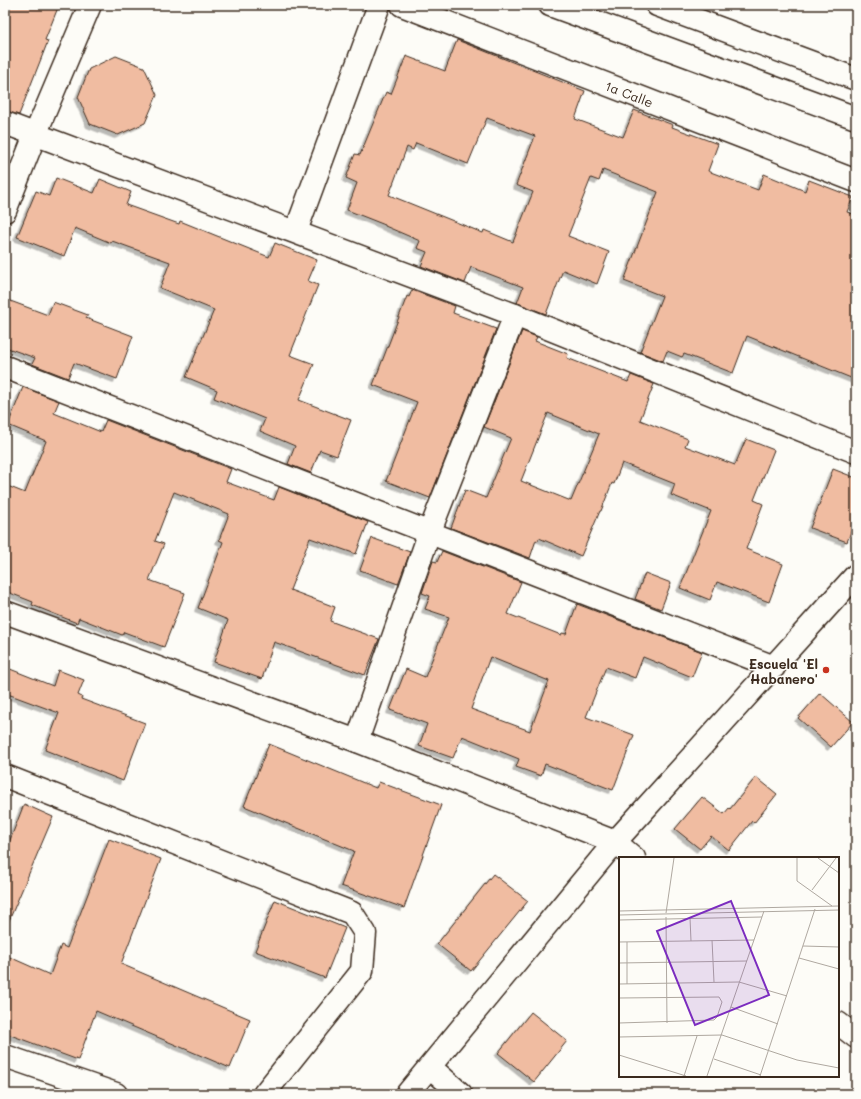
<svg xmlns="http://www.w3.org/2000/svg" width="861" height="1099" viewBox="0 0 861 1099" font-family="Mali,sans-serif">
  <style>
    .building { fill: #f0bca1; stroke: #3b2a1e; fill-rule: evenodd; filter: url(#shadow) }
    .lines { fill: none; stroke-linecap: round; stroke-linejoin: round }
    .street-casing { stroke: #3b2a1e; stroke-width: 25 }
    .secondary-casing { stroke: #3b2a1e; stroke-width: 25 }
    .street { stroke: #fdfcf7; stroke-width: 22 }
    .secondary { stroke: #fdfcf7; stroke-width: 22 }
    .poi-dot { fill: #c8321e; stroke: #fdfcf7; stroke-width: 1.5 }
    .labels { text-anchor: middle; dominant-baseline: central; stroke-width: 3; stroke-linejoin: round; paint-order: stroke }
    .street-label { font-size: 13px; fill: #3b2a1e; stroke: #fdfcf7 }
    .poi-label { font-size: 13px; font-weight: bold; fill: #3b2a1e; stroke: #fdfcf7; text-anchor: end }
    .inset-road { fill: none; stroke: #afa8a0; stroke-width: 1 }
    .view { fill: #7b2cbf; fill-opacity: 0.15; stroke: #7b2cbf; stroke-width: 2 }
    .inset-edge { fill: none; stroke: #3b2a1e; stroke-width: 2 }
  </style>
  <defs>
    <filter id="shadow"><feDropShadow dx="-3.5" dy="3.5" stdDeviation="0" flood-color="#0004"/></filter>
  </defs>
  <rect width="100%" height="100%" fill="#fdfcf7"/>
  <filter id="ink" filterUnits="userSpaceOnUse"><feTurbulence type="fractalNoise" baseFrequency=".025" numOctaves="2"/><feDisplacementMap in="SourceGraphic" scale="8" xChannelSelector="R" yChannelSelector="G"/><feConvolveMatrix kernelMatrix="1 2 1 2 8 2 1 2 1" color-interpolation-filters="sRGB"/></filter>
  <g filter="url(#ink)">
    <path class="building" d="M 5,5 L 59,5 L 45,40 L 48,41 L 19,115 L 5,111 Z
      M 457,40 L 585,91 L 575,119 L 623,137 L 634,110 L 673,125 L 672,127 L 718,144 L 708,171 L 758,190 L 764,174 L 805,191 L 809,180 L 853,197 L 847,212 L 856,215 L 856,380 L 747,336 L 733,373 L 684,354 L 682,357 L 667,351 L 663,361 L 640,352 L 662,296 L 624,281 L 658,192 L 603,170 L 599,181 L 591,178 L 568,236 L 609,252 L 597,284 L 563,270 L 546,314 L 517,303 L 523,287 L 471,267 L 465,283 L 421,266 L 427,252 L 417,248 L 420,241 L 385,226 L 385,225 L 347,210 L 357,183 L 346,178 L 355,154 L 360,155 L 386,92 L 391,94 L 406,56 L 445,71 ZM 487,118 L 535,136 L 516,185 L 533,192 L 513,242 L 484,230 L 483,233 L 389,195 L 407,147 L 413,150 L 416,143 L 468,164 Z
      M 116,56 L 144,67 L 157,95 L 145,123 L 118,135 L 90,124 L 78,97 L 89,69 Z
      M 5,136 L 10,138 L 7,146 L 5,146 Z
      M 56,178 L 94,193 L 100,179 L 131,192 L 126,205 L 179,224 L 180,221 L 269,257 L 275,243 L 317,260 L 308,281 L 318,285 L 290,355 L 314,364 L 299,400 L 351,420 L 337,456 L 320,450 L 311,473 L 288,464 L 295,446 L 260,431 L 265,419 L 214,398 L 217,390 L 186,377 L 214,310 L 160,288 L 170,262 L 112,241 L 111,243 L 75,228 L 64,256 L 17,237 L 36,191 L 49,196 Z
      M 412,290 L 455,306 L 453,313 L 496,329 L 430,498 L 386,481 L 417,402 L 373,385 L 407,296 L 409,297 Z
      M 5,299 L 48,315 L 53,302 L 88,315 L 86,318 L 133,336 L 117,379 L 74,363 L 68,378 L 32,364 L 35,358 L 5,347 Z
      M 522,331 L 537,337 L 535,341 L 568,354 L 567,358 L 628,382 L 631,375 L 654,384 L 640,420 L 688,439 L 685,446 L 735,465 L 746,439 L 774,450 L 754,500 L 763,504 L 746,549 L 783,564 L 769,602 L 717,582 L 710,600 L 680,588 L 711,511 L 671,495 L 675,484 L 622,463 L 614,484 L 612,483 L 601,511 L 600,511 L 581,556 L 539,538 L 538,541 L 536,540 L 530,558 L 451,528 L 465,490 L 486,498 L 511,438 L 484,427 ZM 548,413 L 599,434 L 571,501 L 521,481 Z
      M 23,387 L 59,401 L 54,413 L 101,432 L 106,420 L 231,469 L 226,482 L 274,500 L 279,487 L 368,522 L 356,554 L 310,538 L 290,590 L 335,607 L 330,621 L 379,639 L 365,675 L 274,642 L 262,679 L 214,662 L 228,620 L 198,608 L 223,542 L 219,540 L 229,514 L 174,492 L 155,541 L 164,544 L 149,580 L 185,593 L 164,647 L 124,632 L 122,635 L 79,618 L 77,623 L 32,605 L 33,602 L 5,591 L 5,485 L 25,493 L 46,441 L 8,425 Z
      M 833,469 L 856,478 L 856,519 L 847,542 L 810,528 Z
      M 372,538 L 410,552 L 398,584 L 360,570 Z
      M 442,551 L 521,582 L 508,614 L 561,635 L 562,633 L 566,634 L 577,604 L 702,652 L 692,677 L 643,657 L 635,678 L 606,667 L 586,717 L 634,735 L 613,790 L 545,764 L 541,776 L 516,767 L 519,759 L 462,736 L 453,758 L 419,746 L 427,724 L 390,710 L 406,669 L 425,677 L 449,617 L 425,609 L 430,596 L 422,593 L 433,561 L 437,562 ZM 490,657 L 549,681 L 530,731 L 471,709 Z
      M 645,573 L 671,583 L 661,609 L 635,599 Z
      M 5,667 L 53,686 L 58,670 L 84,680 L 78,695 L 82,697 L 81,699 L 145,723 L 123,781 L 45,750 L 59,713 L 5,693 Z
      M 820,693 L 853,722 L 831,747 L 798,718 Z
      M 269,744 L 376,788 L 379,782 L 441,805 L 404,908 L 341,886 L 354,851 L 244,806 Z
      M 756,777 L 777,794 L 754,823 L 752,821 L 729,850 L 711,836 L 700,849 L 675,829 L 702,797 L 724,814 L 729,808 L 730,809 Z
      M 24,804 L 53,817 L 5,930 L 5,853 Z
      M 109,839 L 161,859 L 121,964 L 250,1019 L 230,1068 L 96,1011 L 78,1060 L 5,1033 L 5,955 L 50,975 L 61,945 L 67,948 Z
      M 493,874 L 528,901 L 471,971 L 437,944 Z
      M 275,900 L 345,928 L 325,978 L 255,951 Z
      M 531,1012 L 567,1041 L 534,1082 L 498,1053 Z"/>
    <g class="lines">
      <defs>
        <g id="street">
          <path id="s1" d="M 402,5 L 856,181"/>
          <path d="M 5,123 L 515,315 L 856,452"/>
          <path d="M 5,211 L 35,135 L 90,5"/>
          <path d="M 296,231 L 379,5"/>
          <path d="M 5,367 L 774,667"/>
          <path d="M 5,612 L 357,741 L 615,842 L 634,858"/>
          <path d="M 357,741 L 430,531 L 515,315"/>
          <path d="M 5,776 L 352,913 L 365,933 L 362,971 L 264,1094"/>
          <path d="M 838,1023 L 856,1037"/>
          <path d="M 5,1056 L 116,1094"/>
          <path d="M 430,1067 L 461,1094"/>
          <path d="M 407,1094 L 615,842 L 856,575"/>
        </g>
        <path id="secondary" d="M 550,5 L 856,118
          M 657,5 L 856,79"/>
      </defs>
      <use href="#street" class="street-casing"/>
      <use href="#secondary" class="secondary-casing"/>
      <use href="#street" class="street"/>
      <use href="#secondary" class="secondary"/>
    </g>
  </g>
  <circle class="poi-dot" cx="826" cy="670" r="4"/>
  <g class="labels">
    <g class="street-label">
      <text stroke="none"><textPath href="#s1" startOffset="244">1a Calle</textPath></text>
    </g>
    <g class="poi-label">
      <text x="818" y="663">Escuela 'El<tspan x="818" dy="15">Habanero'</tspan></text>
    </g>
  </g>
  <g transform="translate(619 857)">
    <rect width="220" height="220" fill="#fdfcf7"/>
    <path class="inset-road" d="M 178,1 L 178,24 L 213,49M 199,1 L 220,16M 193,33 L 217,1M 0,54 L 220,49M 47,56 L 55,1M 0,58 L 220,53M 47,60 L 48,166M 71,61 L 72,84M 0,63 L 143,60M 93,83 L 95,125M 0,85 L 135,83M 8,85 L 8,127M 184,89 L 220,90M 180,101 L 220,112M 0,106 L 128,104M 0,127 L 120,125 L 168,139M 0,141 L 100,140 L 103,145 L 98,160 L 95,163 L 0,166M 112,150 L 159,167M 0,180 L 103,178 L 178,203 L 220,211M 0,198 L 67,219M 95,202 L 142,218M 65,219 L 78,179M 88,219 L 145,54M 141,219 L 196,52"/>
    <path class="view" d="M 112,44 L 150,138 L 76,168 L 38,74 Z"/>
    <rect width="220" height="220" class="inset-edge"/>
  </g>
  <rect width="861" height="1099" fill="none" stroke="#fdfcf7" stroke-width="20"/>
  <rect x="10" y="10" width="841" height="1079" fill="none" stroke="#3b2a1e" stroke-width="1.5" filter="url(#ink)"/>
</svg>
